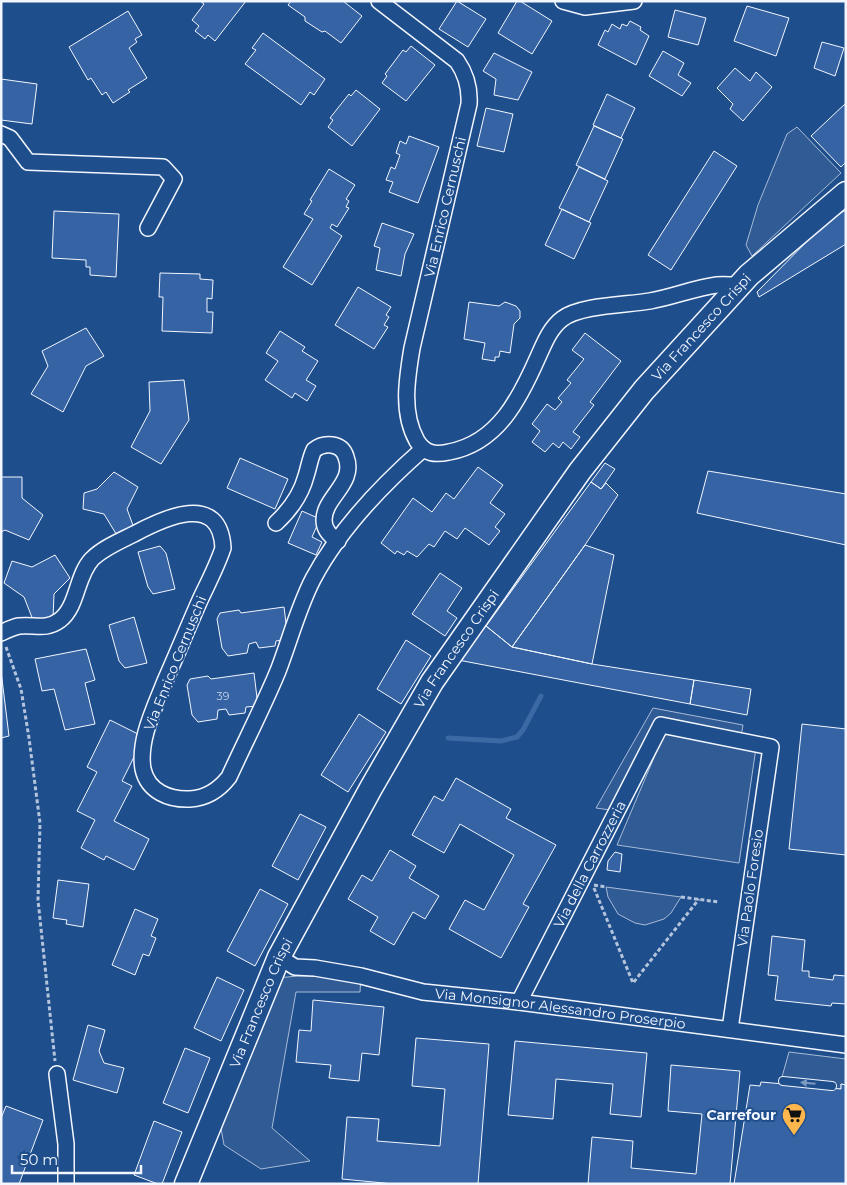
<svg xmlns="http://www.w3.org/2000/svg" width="847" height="1185" viewBox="0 0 847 1185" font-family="Montserrat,sans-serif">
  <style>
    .parking { fill: #305b95; stroke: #a8bbd7 }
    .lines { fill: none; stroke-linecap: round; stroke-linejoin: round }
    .stream { stroke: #3b69a3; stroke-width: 5 }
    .building { fill: #3563a3; stroke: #f2f6ff }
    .lane-casing { stroke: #f2f6ff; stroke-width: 10 }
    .street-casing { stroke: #f2f6ff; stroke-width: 18 }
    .secondary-casing { stroke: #f2f6ff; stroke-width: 25 }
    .path { stroke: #b3c4dc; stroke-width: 3; stroke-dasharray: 4 2.5; stroke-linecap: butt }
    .lane { stroke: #1f4e8c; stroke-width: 8 }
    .street { stroke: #1f4e8c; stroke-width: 15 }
    .secondary { stroke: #1f4e8c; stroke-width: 22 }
    .oneway { fill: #7e9ac0 }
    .labels { text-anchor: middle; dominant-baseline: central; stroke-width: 4; stroke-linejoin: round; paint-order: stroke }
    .number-label { font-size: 11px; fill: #c3d1e8 }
    .street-label { font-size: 14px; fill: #f2f6ff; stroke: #1f4e8c }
    .poi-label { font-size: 14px; font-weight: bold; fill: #f2f6ff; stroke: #1f4e8c; text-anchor: end }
  </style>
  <rect width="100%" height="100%" fill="#1f4e8c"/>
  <path class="parking" d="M 797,127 L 841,173 L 752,256 L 746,245 L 758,205 L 787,134 Z
    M 653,708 L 743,725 L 741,737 L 660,722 L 610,810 L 596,808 Z
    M 664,734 L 756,748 L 739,863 L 617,845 Z
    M 606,887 L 681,897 L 671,913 L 664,919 L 645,925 L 635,923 L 618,914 L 608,897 Z
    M 298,976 L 361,976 L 360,992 L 296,992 L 272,1128 L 310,1161 L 261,1169 L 224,1145 L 219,1117 L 277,978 Z
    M 789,1052 L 846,1059 L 846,1085 L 841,1084 L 841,1089 L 780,1084 Z"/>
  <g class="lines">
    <path class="stream" d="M 448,738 L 501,741 L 517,737 L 523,730 L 541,696"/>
  </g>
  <path class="building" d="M 200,1 L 246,1 L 215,41 L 208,35 L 205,39 L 195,31 L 199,26 L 192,20 L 204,4 Z
    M 291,1 L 343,1 L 362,16 L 341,43 L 325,31 L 322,32 L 305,21 L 305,17 L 288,5 Z
    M 457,1 L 486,19 L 468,47 L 439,29 Z
    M 517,1 L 520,1 L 552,21 L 532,54 L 498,33 Z
    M 747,6 L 789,18 L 776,56 L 734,41 Z
    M 675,10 L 706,18 L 698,45 L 668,37 Z
    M 128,11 L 142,35 L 135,39 L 137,42 L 129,48 L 147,78 L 128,90 L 130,92 L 113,103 L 106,92 L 102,95 L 91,78 L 88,80 L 69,47 Z
    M 630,21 L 641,27 L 640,30 L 649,36 L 636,65 L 598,45 L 605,30 L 608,32 L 612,24 L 620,29 L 622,24 L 627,26 Z
    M 263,33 L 325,79 L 314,95 L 310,92 L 301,105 L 245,64 L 256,50 L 252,48 Z
    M 822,42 L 844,48 L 835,76 L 814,68 Z
    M 411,46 L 435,65 L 406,101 L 382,83 L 387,76 L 385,74 L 403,50 L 406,52 Z
    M 663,51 L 684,63 L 678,75 L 691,83 L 682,96 L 649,76 Z
    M 494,53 L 532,72 L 518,100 L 494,95 L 496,79 L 483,71 Z
    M 735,68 L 750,81 L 756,72 L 772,87 L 743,121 L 730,109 L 733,104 L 717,88 Z
    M 1,79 L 37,84 L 32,124 L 1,120 Z
    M 356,90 L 380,109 L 352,146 L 328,127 L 333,120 L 330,118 L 349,94 L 351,96 Z
    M 607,94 L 635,108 L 621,138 L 593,125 Z
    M 846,103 L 846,162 L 841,167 L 811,136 Z
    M 486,108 L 513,114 L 504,152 L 477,146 Z
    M 594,126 L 623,139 L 605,179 L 576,165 Z
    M 409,136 L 439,147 L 418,203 L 389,192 L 393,182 L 386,180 L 391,167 L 395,169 L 400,155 L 396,153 L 400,141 L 406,144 Z
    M 714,151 L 737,166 L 671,270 L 648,255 Z
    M 579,167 L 608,181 L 589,222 L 559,208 Z
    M 329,169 L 355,185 L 346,199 L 349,201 L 346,207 L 349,208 L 337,227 L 332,224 L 330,228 L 342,236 L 312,285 L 283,267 L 313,219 L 304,214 L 312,201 L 310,200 Z
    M 562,209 L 591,223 L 574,259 L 545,245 Z
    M 54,211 L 119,214 L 116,277 L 90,275 L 90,267 L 86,267 L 86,260 L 52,258 Z
    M 844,211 L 846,211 L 846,244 L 759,297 L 757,292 L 827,221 Z
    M 382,223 L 414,234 L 405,254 L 401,276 L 376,270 L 380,248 L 374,246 Z
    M 160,273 L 200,274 L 200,279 L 213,280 L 212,299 L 207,298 L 207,312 L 213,312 L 212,333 L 162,331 L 163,297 L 159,297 Z
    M 358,287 L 391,307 L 386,315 L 389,317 L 384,325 L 388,327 L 374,349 L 335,325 Z
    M 469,302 L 499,306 L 505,302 L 516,306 L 520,311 L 520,318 L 514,324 L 510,353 L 500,351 L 499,357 L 495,357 L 495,361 L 482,359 L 485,343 L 464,339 Z
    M 86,328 L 104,356 L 86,366 L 63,412 L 31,394 L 48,366 L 42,351 Z
    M 280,331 L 305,347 L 302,351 L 318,361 L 306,380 L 316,386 L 307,401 L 295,393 L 292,398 L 265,380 L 278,361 L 266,353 Z
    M 585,333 L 621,361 L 590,402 L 594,405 L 573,432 L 580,437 L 571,449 L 563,442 L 559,448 L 553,443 L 545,452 L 532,442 L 540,431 L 532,424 L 547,404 L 555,410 L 562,402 L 558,398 L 571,383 L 567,380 L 584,359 L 572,350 Z
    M 184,380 L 189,420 L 161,464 L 131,447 L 150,411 L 149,382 Z
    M 240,458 L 288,479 L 275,509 L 227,488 Z
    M 605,463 L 615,469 L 601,489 L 591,482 Z
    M 478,467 L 503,485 L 490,503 L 505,514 L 495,527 L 500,531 L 489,545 L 465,528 L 457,539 L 445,531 L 434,547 L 429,544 L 417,557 L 407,551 L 404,555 L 397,551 L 395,554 L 381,543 L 413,498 L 432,512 L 446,493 L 454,499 Z
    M 708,471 L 846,494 L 846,545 L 697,513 Z
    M 114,472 L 138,487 L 127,509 L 134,528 L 118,537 L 104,514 L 83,509 L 84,493 L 97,489 Z
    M 1,477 L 22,477 L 22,498 L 43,515 L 29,540 L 5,530 L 1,532 Z
    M 591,482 L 601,489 L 606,483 L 618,495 L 585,545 L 512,647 L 486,626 Z
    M 302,511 L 320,519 L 312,537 L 322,542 L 316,555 L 288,543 Z
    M 585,545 L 614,555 L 592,664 L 512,647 Z
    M 160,546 L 166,553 L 175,589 L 153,594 L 148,587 L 138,552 Z
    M 55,555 L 70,578 L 54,594 L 53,619 L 33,620 L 24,597 L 4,583 L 12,561 L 32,567 Z
    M 440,573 L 462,588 L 447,611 L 457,618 L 445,636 L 412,614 Z
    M 284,607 L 288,639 L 276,641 L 275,646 L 259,648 L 256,642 L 249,644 L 247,653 L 228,656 L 222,648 L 217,619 L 220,613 L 239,610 L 241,613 Z
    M 134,617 L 147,663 L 125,668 L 119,661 L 109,625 Z
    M 486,626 L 512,647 L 592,664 L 694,680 L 690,704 L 458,660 Z
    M 406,640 L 431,656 L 401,704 L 377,689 Z
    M 86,649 L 95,680 L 85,683 L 95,724 L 65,730 L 54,689 L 42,691 L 35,659 Z
    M 1,671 L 9,736 L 1,738 Z
    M 254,673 L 258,706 L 246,707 L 245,713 L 229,715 L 226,709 L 218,710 L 217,719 L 198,722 L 192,715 L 187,685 L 190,679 L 208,676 L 211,679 Z
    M 694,680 L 751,689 L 747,715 L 690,704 Z
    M 359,714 L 386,732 L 348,792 L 321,775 Z
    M 110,720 L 144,737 L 122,781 L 132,786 L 114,821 L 149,839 L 134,870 L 106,856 L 104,860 L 81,848 L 95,820 L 77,811 L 97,772 L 87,767 Z
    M 802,724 L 846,729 L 846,855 L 789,849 Z
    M 456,778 L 511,809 L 506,818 L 556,845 L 523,904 L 529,907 L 501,958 L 449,929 L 465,900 L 484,910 L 514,855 L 460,824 L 444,853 L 412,835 L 434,796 L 443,801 Z
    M 300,814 L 326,827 L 298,880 L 272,866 Z
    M 390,850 L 416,866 L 409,878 L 439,896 L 425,919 L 413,912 L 394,945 L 370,931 L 378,917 L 348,899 L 362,875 L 372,881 Z
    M 615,852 L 622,854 L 620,872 L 607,870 L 608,861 Z
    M 58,880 L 89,884 L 83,927 L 66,924 L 67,920 L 53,918 Z
    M 260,889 L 288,904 L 255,966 L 227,951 Z
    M 135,909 L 158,919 L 151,936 L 156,938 L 149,956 L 143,954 L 135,975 L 112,965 Z
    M 772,936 L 805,940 L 802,971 L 809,971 L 809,977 L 833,980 L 834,975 L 846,976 L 846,1004 L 832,1003 L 831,1006 L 775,1000 L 778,976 L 768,975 Z
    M 217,977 L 244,990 L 221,1041 L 194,1028 Z
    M 313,1000 L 384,1007 L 379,1055 L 362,1053 L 359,1081 L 329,1078 L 331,1065 L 296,1062 L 299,1030 L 311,1031 Z
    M 88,1025 L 105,1030 L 99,1051 L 104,1063 L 124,1068 L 117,1093 L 73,1080 Z
    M 416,1038 L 489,1044 L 478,1184 L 394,1184 L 342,1179 L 347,1117 L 379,1119 L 377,1141 L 440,1146 L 445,1089 L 412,1086 Z
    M 515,1041 L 647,1053 L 641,1117 L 610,1114 L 613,1084 L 556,1079 L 553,1119 L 508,1115 Z
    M 185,1048 L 210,1058 L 188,1113 L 163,1103 Z
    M 671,1065 L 740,1071 L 730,1184 L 588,1184 L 592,1137 L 633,1141 L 631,1168 L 696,1174 L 702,1114 L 668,1111 Z
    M 761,1082 L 841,1089 L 841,1084 L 846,1085 L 846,1184 L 734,1184 L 750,1085 L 760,1086 Z
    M 6,1106 L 43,1120 L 19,1184 L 1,1184 L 1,1118 Z
    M 154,1121 L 182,1132 L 162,1184 L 158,1184 L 134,1175 Z"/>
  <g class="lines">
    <defs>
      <path id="lane" d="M 783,1081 L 832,1086"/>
      <g id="street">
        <path d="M 379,1 L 457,61 C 466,74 470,88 469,104 L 412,348 C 407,378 401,413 417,441 C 425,454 435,455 449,452 C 498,443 520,398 538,357 C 544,344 550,328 562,319 C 580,305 627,305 650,301 C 673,297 694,288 717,285 C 724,284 732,285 739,286"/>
        <path d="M 563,1 L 585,7 L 634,1"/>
        <path d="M 1,134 L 10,138 L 28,162 L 163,167 L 174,179 L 148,228"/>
        <path d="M 276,523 C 290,510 301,495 306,476 C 309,467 310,458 314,450 C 320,445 325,444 332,445 C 339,446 344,450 346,457 C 356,483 324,497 324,520 C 324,530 330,536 338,541"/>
        <path d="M 1,633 C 7,630 13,627 19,626 C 35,624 45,631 60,620 C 78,606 76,576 92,559 C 103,548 120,541 134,534 C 164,518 220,491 223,548 C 217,566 208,583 200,600 C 188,627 177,654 165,681 C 155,707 138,740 143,769 C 148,792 170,800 190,799 C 207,798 219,790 229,777 C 245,742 263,707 278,671 C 290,640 298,608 313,579 C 339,530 382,485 423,449"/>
        <path id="s1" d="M 279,957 L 295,967 L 315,968 L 361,976 L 423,992 L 519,1002 L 846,1045"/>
        <path id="s2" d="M 519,1002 L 661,725 L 771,747 L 730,1029"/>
        <path d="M 57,1074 L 66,1144 L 66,1184"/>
      </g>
      <g id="secondary">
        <path id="s3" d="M 186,1184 L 279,957 L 371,788 L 432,682 L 580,471 L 644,390 L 749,275 L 846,193"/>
      </g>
    </defs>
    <use href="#lane" class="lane-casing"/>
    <use href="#street" class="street-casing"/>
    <use href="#secondary" class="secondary-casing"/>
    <path class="path" d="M 6,647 L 21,689 L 29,738 L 40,823 L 38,900 L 55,1061
      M 594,885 L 606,887
      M 594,888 L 633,983 L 699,899
      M 681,897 L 719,902"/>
    <use href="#lane" class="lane"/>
    <use href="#street" class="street"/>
    <use href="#secondary" class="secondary"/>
  </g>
  <defs><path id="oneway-solid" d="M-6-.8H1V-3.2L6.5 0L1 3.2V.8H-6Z" transform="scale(1.25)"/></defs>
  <use class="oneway" href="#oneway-solid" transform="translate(808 1083) rotate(-175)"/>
  <defs>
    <symbol id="supermarket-pin" viewBox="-11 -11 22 30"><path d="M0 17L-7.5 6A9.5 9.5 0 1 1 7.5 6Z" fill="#ffb74d" stroke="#1f4e8c"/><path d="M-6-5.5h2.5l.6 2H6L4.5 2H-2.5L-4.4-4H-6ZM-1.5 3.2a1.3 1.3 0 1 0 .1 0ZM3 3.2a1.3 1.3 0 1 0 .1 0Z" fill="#111"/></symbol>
  </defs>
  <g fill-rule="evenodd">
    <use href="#supermarket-pin" x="780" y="1101" width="28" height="38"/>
  </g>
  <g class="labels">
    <g class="number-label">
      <text x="223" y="696">39</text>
    </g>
    <g class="street-label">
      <text transform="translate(445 207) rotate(-77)">Via Enrico Cernuschi</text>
      <text stroke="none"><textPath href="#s3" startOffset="1006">Via Francesco Crispi</textPath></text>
      <text stroke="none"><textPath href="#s3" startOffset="601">Via Francesco Crispi</textPath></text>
      <text transform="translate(175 663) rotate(-68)">Via Enrico Cernuschi</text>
      <text stroke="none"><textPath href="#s2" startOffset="155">Via della Carrozzeria</textPath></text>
      <text transform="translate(750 888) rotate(-82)">Via Paolo Foresio</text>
      <text stroke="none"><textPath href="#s3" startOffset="196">Via Francesco Crispi</textPath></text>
      <text stroke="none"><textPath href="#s1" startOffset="288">Via Monsignor Alessandro Proserpio</textPath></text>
    </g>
    <g class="poi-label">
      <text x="776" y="1115">Carrefour</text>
    </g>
  </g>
  <rect width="847" height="1185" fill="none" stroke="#f2f6ff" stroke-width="5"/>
  <path d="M12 1165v8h129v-8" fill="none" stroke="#f2f6ff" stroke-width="2.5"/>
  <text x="20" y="1165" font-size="15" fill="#f2f6ff" stroke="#1f4e8c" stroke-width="4" paint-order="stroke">50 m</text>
</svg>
